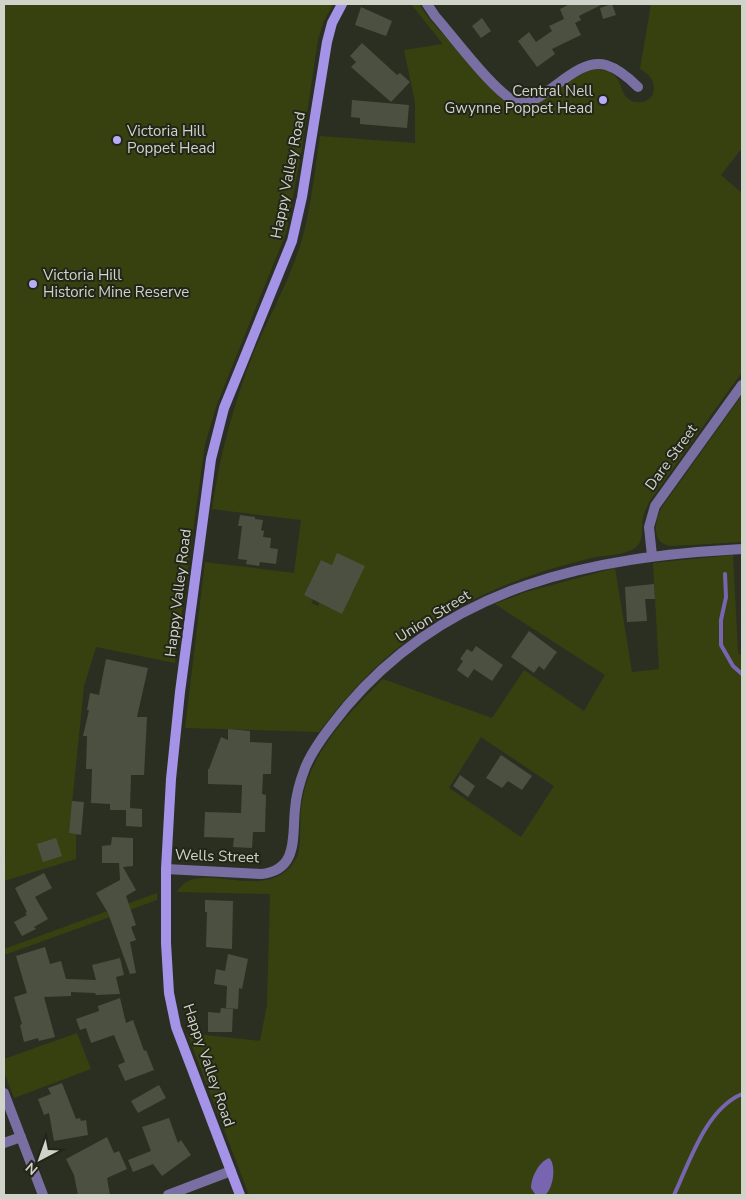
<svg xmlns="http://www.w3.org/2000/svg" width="746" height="1199" viewBox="0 0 746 1199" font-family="'Nunito Sans',sans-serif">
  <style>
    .green { fill: #374110; fill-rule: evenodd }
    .water { fill: #7765b2 }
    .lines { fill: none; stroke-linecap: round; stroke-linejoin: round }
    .stream { stroke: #7765b2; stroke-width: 4 }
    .building { fill: #4c5041 }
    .street { stroke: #796fa3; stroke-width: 10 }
    .secondary { stroke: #a493e7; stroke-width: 10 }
    .poi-dot { fill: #b9abf7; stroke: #222517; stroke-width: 2 }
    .labels { text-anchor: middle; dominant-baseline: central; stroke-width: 4; stroke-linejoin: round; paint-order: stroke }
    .poi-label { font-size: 15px; fill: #d0d3ca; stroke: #222517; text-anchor: start }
    .street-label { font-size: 15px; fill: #d0d3ca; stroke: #222517 }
  </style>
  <rect width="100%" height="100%" fill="#2b2f21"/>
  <path class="green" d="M 4,4 L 333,4 L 324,21 L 318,39 L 301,154 L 286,233 L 217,404 L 205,444 L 175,663 L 96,647 L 84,686 L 69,833 L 76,834 L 76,859 L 4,881 C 4,872 7,847 4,842 Z
    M 411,4 L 419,4 L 427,16 L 483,80 L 501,98 L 511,104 L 593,69 C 630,69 614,99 636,102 C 657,105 661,79 640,69 L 651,4 L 742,4 L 742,148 L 721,175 L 742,193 L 742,372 L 649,502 C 647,507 644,512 643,517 C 641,527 645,541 635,548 C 623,556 604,555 591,558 C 576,562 561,566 547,570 C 446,603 383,647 319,732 L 185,728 L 205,562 L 294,573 L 301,520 L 212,509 C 220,454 233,406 253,354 C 268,319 287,285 299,249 C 311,213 314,174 320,136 L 415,143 L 415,102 L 404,50 L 443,44 ZM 337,554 L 364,566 L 353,592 L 343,598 L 348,601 L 342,613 L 319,603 L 318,606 L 311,603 L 313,600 L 304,595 L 321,560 L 332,565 Z
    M 742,395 L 742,542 L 671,546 C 650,543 655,521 662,507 Z
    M 733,555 L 738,653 L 742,656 L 742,1195 L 249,1195 L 187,1033 L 260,1041 L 267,1005 L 270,894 L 177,892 C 198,854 271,911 298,855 C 302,837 299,819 302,801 C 310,753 349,712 383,679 L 492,718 L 524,670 L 584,711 L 605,675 L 495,604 L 526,592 L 615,568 L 632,672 L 659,669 L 653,563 ZM 481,737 L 554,786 L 521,837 L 449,788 Z
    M 157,893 L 157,900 L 4,955 L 4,949 Z
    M 77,1033 L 91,1069 L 14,1098 L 4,1072 L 4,1059 Z"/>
  <path class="water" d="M 549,1158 C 557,1165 553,1189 545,1195 L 535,1194 L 531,1188 C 531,1177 539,1162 549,1158 Z"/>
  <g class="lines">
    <path class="stream" d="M 725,574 L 726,597 L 721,620 L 721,645 L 733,666 L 742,674
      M 674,1195 C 690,1161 706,1109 742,1094"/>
  </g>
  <path class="building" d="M 570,4 L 603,4 L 579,16 L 581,20 L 575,23 L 581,35 L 552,49 L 555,54 L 537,67 L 518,41 L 529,32 L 536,42 L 552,31 L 549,26 L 564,19 L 560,9 Z
    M 612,4 L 616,15 L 603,19 L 600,8 Z
    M 361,7 L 392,21 L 386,36 L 355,25 Z
    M 482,18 L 491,31 L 481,38 L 472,26 Z
    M 362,43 L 397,75 L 400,73 L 410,82 L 391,102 L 351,67 L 356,62 L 350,56 Z
    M 352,100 L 409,105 L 407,128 L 360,124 L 360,118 L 351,117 Z
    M 240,515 L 255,517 L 255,519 L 263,520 L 261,530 L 264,531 L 263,537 L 271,538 L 270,548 L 278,549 L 276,564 L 260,562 L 259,566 L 246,564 L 247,560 L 238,559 L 242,526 L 238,526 Z
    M 337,553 L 365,566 L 342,614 L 304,595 L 321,560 L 332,565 Z
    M 654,584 L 655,599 L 645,599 L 647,621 L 627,622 L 625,587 Z
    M 529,631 L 557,652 L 544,670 L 539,666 L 534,673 L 511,657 Z
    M 476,646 L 503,665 L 492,681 L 474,669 L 468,678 L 457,670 L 463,661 L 460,659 L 467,649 L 472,652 Z
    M 106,659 L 148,668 L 137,717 L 147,717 L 144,775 L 131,775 L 130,808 L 142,809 L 142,827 L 126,826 L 126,810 L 110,810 L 110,804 L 91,803 L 92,769 L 86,769 L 87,736 L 83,736 L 89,710 L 87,710 L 90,693 L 99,695 Z
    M 228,729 L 250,731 L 250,742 L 272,743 L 271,774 L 263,774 L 262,794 L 266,795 L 265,832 L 253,832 L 252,848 L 233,847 L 234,838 L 204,837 L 205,812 L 241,813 L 242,785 L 208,784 L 208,769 L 209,769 L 221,737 L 228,740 Z
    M 501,755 L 532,776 L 522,790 L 508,781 L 502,788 L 486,778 Z
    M 460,775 L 475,786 L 468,797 L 453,786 Z
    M 72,801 L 84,802 L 81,835 L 69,833 Z
    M 112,837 L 133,838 L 133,866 L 123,867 L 136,890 L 126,896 L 136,925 L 131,927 L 136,940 L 130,942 L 136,973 L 130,974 L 108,913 L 96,893 L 120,880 L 119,863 L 102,863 L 102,846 L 111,845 Z
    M 56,838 L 62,856 L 43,862 L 37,844 Z
    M 44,873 L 52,888 L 35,897 L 48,919 L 34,927 L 36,929 L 22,936 L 14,922 L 27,915 L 25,913 L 27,912 L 15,888 Z
    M 205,900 L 233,901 L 232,949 L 206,947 L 207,912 L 205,912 Z
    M 45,947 L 50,964 L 61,961 L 66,979 L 96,980 L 92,965 L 120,958 L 124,975 L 116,977 L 120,994 L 96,995 L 95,993 L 71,992 L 71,996 L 44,997 L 55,1037 L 39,1041 L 38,1038 L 24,1042 L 20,1025 L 22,1024 L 14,997 L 27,993 L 16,956 Z
    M 228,954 L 248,959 L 242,989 L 239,988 L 238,1009 L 226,1008 L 227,986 L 214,984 L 216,969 L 225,971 Z
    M 120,998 L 126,1023 L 133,1020 L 144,1051 L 146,1050 L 154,1070 L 125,1081 L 118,1065 L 125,1062 L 114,1035 L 91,1043 L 86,1028 L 80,1030 L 76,1019 L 99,1011 L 98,1006 Z
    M 221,1008 L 233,1009 L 232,1032 L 208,1032 L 208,1012 L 220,1013 Z
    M 62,1083 L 76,1119 L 80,1118 L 81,1121 L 86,1120 L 88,1135 L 54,1141 L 49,1113 L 44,1115 L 38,1099 L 51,1094 L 48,1088 Z
    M 159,1085 L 166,1098 L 138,1113 L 131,1101 Z
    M 169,1118 L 178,1143 L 181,1140 L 191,1155 L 162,1176 L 153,1164 L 133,1172 L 128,1160 L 151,1151 L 142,1127 Z
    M 107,1137 L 114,1153 L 119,1151 L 127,1169 L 107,1178 L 110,1195 L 78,1195 L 74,1175 L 66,1159 Z"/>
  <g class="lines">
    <path class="street" d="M 427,4 L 435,16 C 452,35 496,95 517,102 C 541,110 574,56 606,65 C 619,69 629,78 638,87
      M 652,556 L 649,527 L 655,506 L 742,385
      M 166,869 L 261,874 C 299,870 292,836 295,809 C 296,795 300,781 305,768 C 314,746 332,725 347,706 C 450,585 591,557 742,549
      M 4,1093 L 43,1195
      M 4,1143 L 21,1137
      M 168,1195 L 231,1171"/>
    <path class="secondary" d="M 240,1195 L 176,1027 L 169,993 L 166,943 L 166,869 L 171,779 L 180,692 L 211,459 L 224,408 L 292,241 L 302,197 L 327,42 L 332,23 L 342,4"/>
  </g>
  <g class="poi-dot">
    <circle cx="603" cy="100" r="5"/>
    <circle cx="117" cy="140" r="5"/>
    <circle cx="33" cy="284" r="5"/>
  </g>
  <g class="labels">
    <g class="poi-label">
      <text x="593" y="91" text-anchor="end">Central Nell<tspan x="593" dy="17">Gwynne Poppet Head</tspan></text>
      <text x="127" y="131">Victoria Hill<tspan x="127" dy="17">Poppet Head</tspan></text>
      <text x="43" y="275">Victoria Hill<tspan x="43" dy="17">Historic Mine Reserve</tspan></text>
    </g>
    <g class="street-label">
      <text transform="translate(288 175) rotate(-79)">Happy Valley Road</text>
      <text transform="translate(671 457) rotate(-54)">Dare Street</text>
      <text transform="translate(178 593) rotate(-83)">Happy Valley Road</text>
      <text transform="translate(433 616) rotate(-32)">Union Street</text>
      <text transform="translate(217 856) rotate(2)">Wells Street</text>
      <text transform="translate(209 1065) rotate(71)">Happy Valley Road</text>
    </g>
  </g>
  <rect width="746" height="1199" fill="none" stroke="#d0d3ca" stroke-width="10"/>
  <g transform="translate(40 1159) rotate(221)" stroke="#222517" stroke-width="4" paint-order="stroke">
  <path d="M0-4L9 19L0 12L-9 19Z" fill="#d0d3ca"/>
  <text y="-8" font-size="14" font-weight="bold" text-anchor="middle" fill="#d0d3ca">N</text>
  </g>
</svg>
